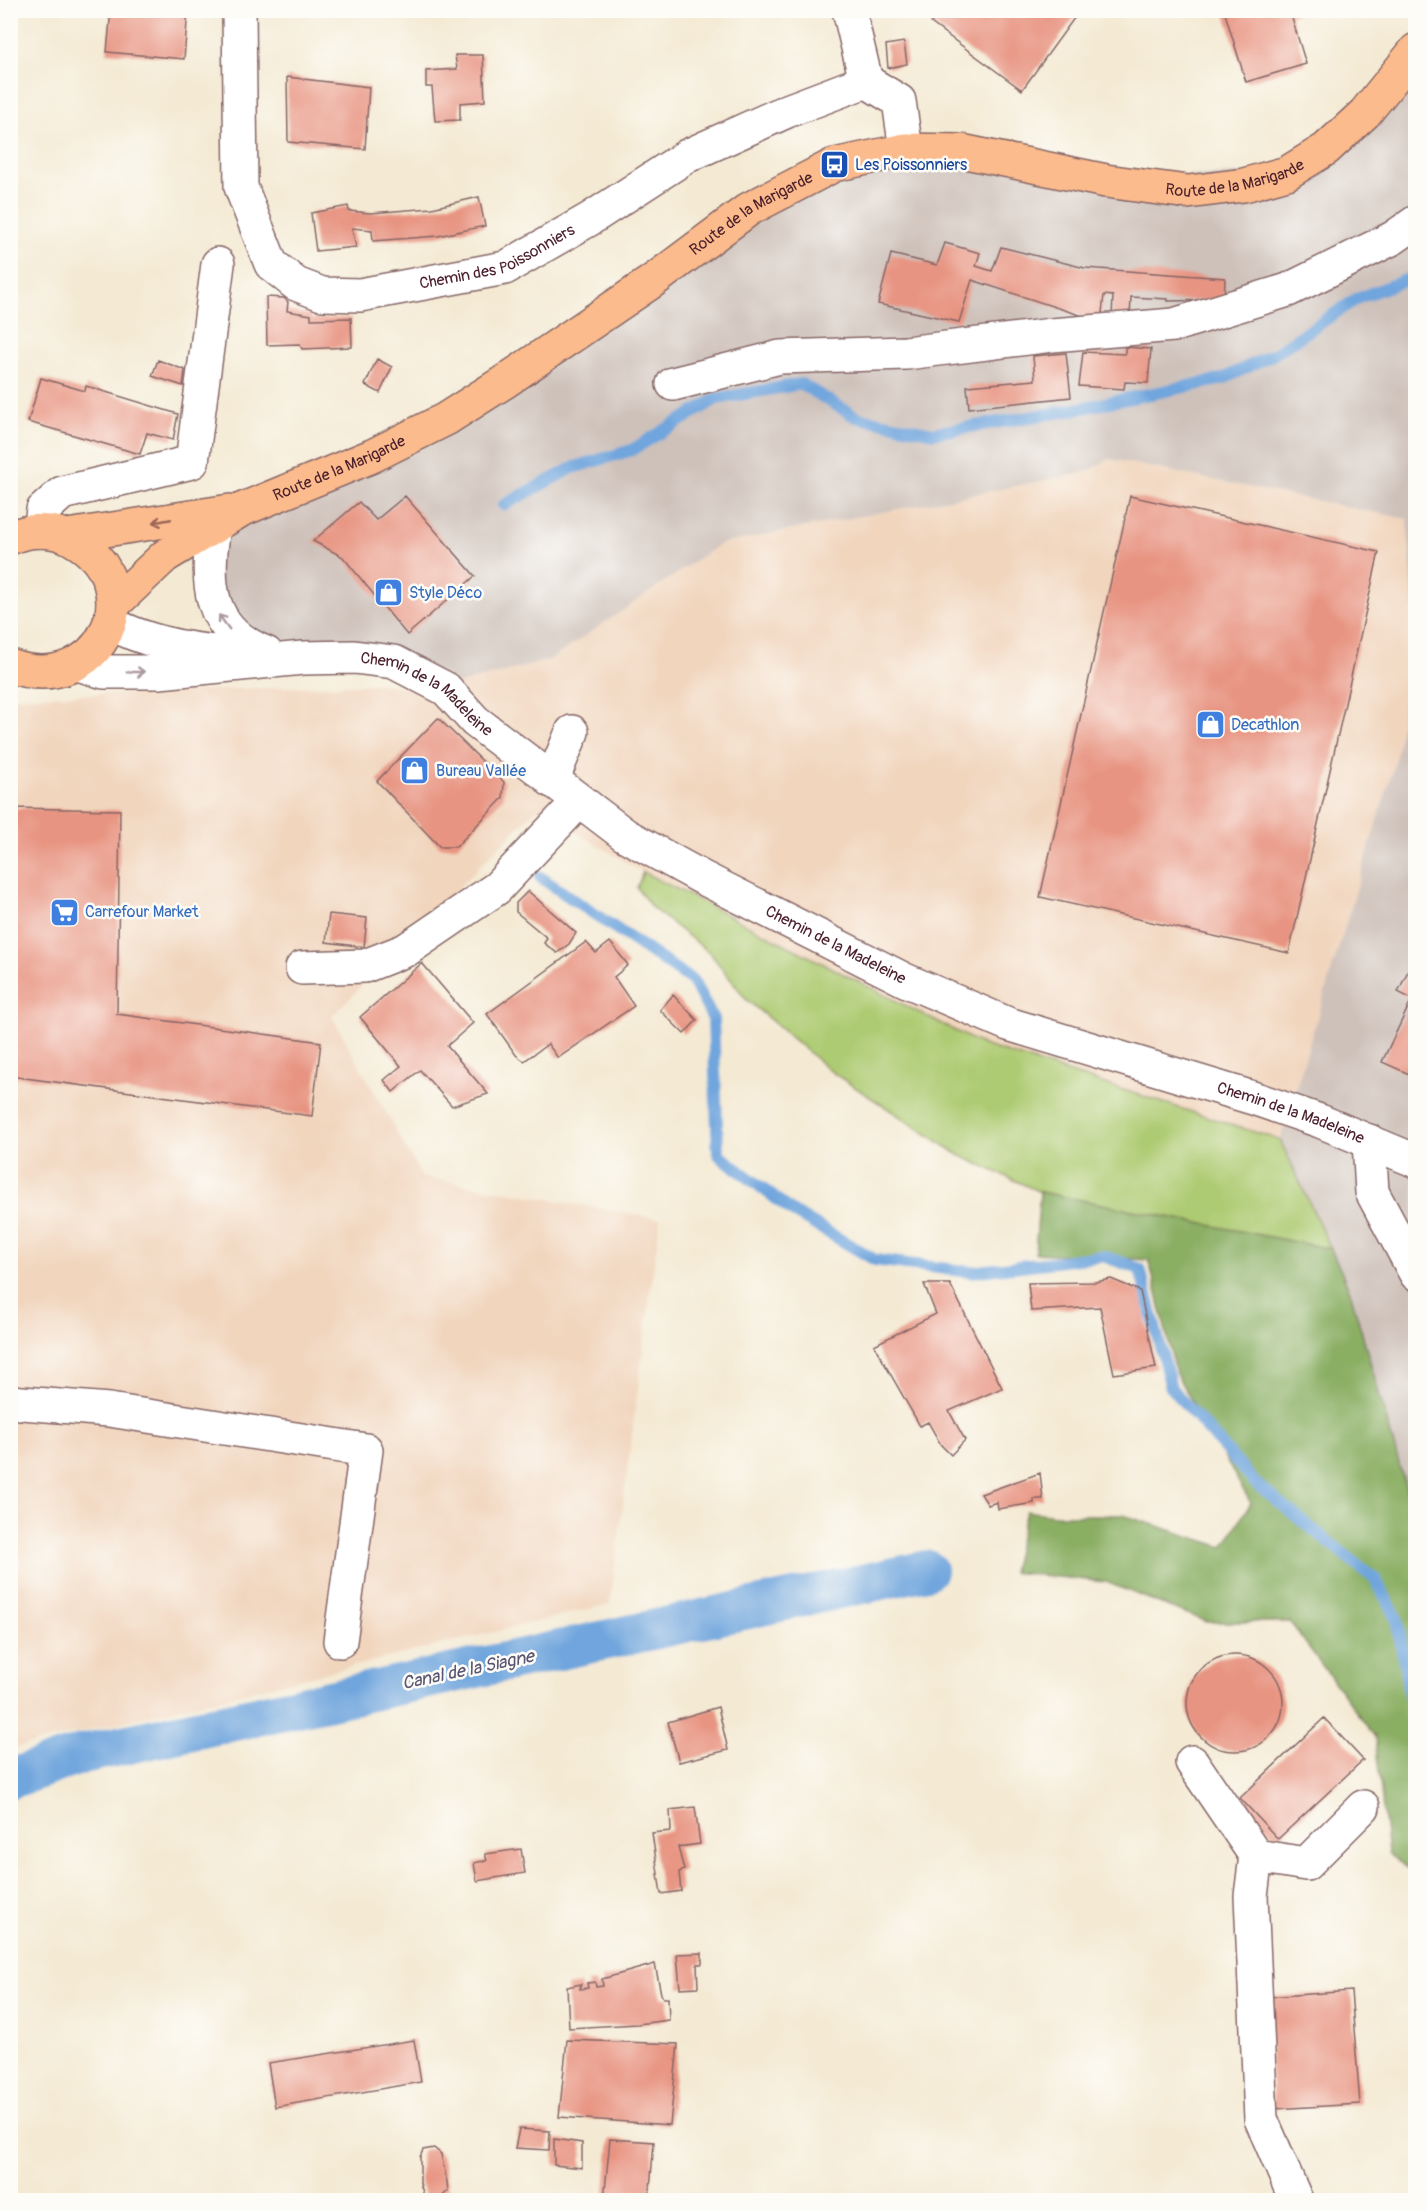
<svg xmlns="http://www.w3.org/2000/svg" width="1426" height="2211" viewBox="0 0 1426 2211" font-family="Pangolin,sans-serif">
  <style>
    .built { fill: #f1d5bd }
    .industrial { fill: #cec1ba }
    .green { fill: #adcb72; stroke: #7c754e; stroke-width: 1.5 }
    .forest { fill: #8aaf64; stroke: #6a6748; stroke-width: 1.5 }
    .lines { fill: none; stroke-linecap: round; stroke-linejoin: round }
    .stream { stroke: #6fa5dd; stroke-width: 12 }
    .canal { stroke: #6fa5dd; stroke-width: 40 }
    .building { fill: #e89482 }
    .minor-casing { stroke: #866666; stroke-width: 36 }
    .major-casing { stroke: #866666; stroke-width: 36 }
    .minor { stroke: #fff; stroke-width: 33 }
    .major { stroke: #fbbb8d; stroke-width: 33 }
    .oneway { stroke: #9a6557 }
    .oneway2 { stroke: #ae9aa0 }
    .labels { text-anchor: middle; dominant-baseline: central; stroke-width: 5; stroke-linejoin: round; paint-order: stroke }
    .transit-label { font-size: 16px; fill: #164399; stroke: #fdfcf7; text-anchor: start }
    .street-label { font-size: 16px; fill: #4a1f2b; stroke: #fdfcf7 }
    .shop-label { font-size: 16px; fill: #366cbe; stroke: #fdfcf7; text-anchor: start }
    .water-label { font-size: 18px; font-style: italic; fill: #595572; stroke: #fdfcf7 }
  </style>
  <rect width="100%" height="100%" fill="#fdfcf7"/>
  <filter id="ink" filterUnits="userSpaceOnUse"><feTurbulence type="fractalNoise" baseFrequency=".0167" numOctaves="2"/><feDisplacementMap in="SourceGraphic" scale="12" xChannelSelector="R" yChannelSelector="G"/><feConvolveMatrix kernelMatrix="1 2 1 2 8 2 1 2 1" color-interpolation-filters="sRGB"/></filter>
  <filter id="wash" filterUnits="userSpaceOnUse"><feTurbulence type="fractalNoise" baseFrequency=".008" numOctaves="4" result="noise"/><feDisplacementMap in="SourceGraphic" scale="24" xChannelSelector="R" yChannelSelector="G"/><feGaussianBlur stdDeviation="1.35" result="paint"/><feColorMatrix in="noise" values="0 0 0 0 0 0 0 0 0 0 0 0 0 0 0 0 0 1.4 0 .05"/><feComposite in="paint" operator="in"/></filter>
  <g filter="url(#wash)">
    <rect width="100%" height="100%" fill="#f4ead4"/>
    <path class="built" d="M 1109,459 L 1407,519 L 1416,622 L 1396,759 L 1280,1140 L 983,1045 L 643,872 L 536,809 L 332,1016 L 422,1177 L 660,1219 L 610,1604 L 11,1749 L 10,697 L 377,684 L 440,689 L 550,660 L 720,544 L 1087,472 Z"/>
    <path class="industrial" d="M 1415,61 L 1415,617 L 1407,519 L 1109,459 L 1087,472 L 720,544 L 550,660 L 440,689 L 388,662 L 259,654 L 210,573 L 246,505 L 358,457 L 873,152 L 1127,178 L 1280,172 Z
      M 1415,622 L 1415,1520 L 1350,1291 L 1280,1140 L 1396,759 Z"/>
    <path class="green" d="M 643,872 L 983,1045 L 1280,1140 L 1331,1249 L 1040,1192 L 959,1155 L 833,1073 L 747,1000 L 710,953 L 652,908 L 637,888 Z"/>
    <path class="forest" d="M 1040,1192 L 1331,1249 L 1350,1291 L 1415,1520 L 1415,1873 L 1388,1854 L 1375,1737 L 1290,1622 L 1207,1622 L 1106,1582 L 1012,1572 L 1026,1511 L 1055,1515 L 1123,1515 L 1223,1547 L 1251,1503 L 1176,1374 L 1149,1260 L 1035,1253 Z"/>
    <g class="lines">
      <path class="stream" d="M 504,505 L 572,468 L 632,450 L 716,399 L 801,384 L 856,417 L 933,433 L 1067,411 L 1223,379 L 1274,354 L 1358,298 L 1416,276
        M 540,877 L 693,981 L 713,1019 L 718,1154 L 793,1212 L 875,1260 L 971,1272 L 1103,1256 L 1140,1269 L 1171,1388 L 1256,1484 L 1375,1579 L 1397,1618 L 1410,1699 L 1416,1712"/>
      <path class="canal" d="M 10,1779 L 82,1754 L 927,1570"/>
    </g>
    <g id="blocks">
      <path class="building" d="M 111,10 L 188,10 L 184,59 L 107,52 Z
        M 938,10 L 1080,10 L 1022,90 L 931,23 Z
        M 1224,10 L 1304,10 L 1291,15 L 1306,64 L 1246,82 Z
        M 904,42 L 907,64 L 888,68 L 886,45 Z
        M 455,55 L 483,55 L 485,101 L 460,103 L 460,120 L 435,121 L 432,87 L 426,87 L 426,71 L 457,69 Z
        M 287,77 L 369,87 L 365,149 L 288,142 Z
        M 479,197 L 485,226 L 438,236 L 373,241 L 372,230 L 352,228 L 356,247 L 316,251 L 311,213 L 348,206 L 349,211 L 370,213 L 432,208 Z
        M 945,243 L 980,253 L 976,266 L 992,271 L 1001,247 L 1085,268 L 1225,278 L 1224,300 L 1167,301 L 1168,299 L 1131,297 L 1130,319 L 1112,317 L 1113,296 L 1104,295 L 1101,322 L 972,280 L 959,322 L 878,304 L 891,254 L 937,265 Z
        M 266,297 L 284,298 L 288,302 L 287,311 L 311,315 L 311,319 L 351,318 L 352,347 L 302,349 L 300,344 L 267,345 Z
        M 1125,347 L 1151,349 L 1148,383 L 1125,382 L 1124,389 L 1079,386 L 1083,352 L 1125,354 Z
        M 1066,353 L 1071,397 L 969,408 L 967,386 L 1035,380 L 1033,356 Z
        M 377,359 L 392,367 L 380,393 L 365,385 Z
        M 158,360 L 185,370 L 183,386 L 152,376 Z
        M 41,378 L 85,391 L 86,386 L 178,414 L 173,440 L 147,433 L 140,454 L 28,422 Z
        M 405,496 L 475,576 L 407,635 L 343,557 L 313,541 L 359,502 L 376,520 Z
        M 1130,496 L 1379,552 L 1289,953 L 1040,897 Z
        M 438,718 L 504,782 L 503,798 L 456,847 L 440,847 L 377,781 Z
        M 10,808 L 120,810 L 117,1014 L 321,1042 L 312,1116 L 10,1076 Z
        M 528,891 L 576,933 L 569,944 L 557,953 L 544,943 L 547,938 L 516,912 L 516,903 Z
        M 329,914 L 367,918 L 364,947 L 326,942 Z
        M 586,942 L 596,953 L 610,942 L 628,965 L 614,977 L 634,1006 L 558,1058 L 548,1044 L 524,1061 L 516,1055 L 487,1014 Z
        M 1416,954 L 1416,1077 L 1382,1062 L 1412,999 L 1398,992 Z
        M 422,963 L 473,1023 L 447,1046 L 488,1094 L 452,1106 L 420,1070 L 393,1092 L 384,1080 L 401,1066 L 360,1017 Z
        M 673,995 L 697,1020 L 684,1034 L 660,1010 Z
        M 1111,1279 L 1140,1291 L 1156,1368 L 1114,1374 L 1100,1307 L 1031,1311 L 1028,1283 L 1095,1282 Z
        M 924,1284 L 950,1284 L 1002,1388 L 949,1411 L 965,1440 L 951,1455 L 941,1445 L 928,1422 L 920,1426 L 874,1345 L 936,1314 Z
        M 1040,1473 L 1043,1499 L 1034,1499 L 1034,1503 L 998,1509 L 997,1502 L 988,1505 L 981,1494 Z
        M1187 1703a48 48 0 1 1 96 0a48 48 0 1 1-96 0Z
        M 718,1707 L 728,1750 L 679,1762 L 668,1722 Z
        M 1324,1718 L 1363,1760 L 1278,1839 L 1240,1798 Z
        M 695,1807 L 700,1844 L 678,1847 L 684,1870 L 679,1872 L 681,1891 L 661,1894 L 652,1833 L 671,1831 L 670,1810 Z
        M 521,1849 L 525,1873 L 477,1881 L 474,1863 L 487,1860 L 485,1854 Z
        M 702,1953 L 702,1964 L 697,1964 L 698,1987 L 680,1988 L 677,1954 Z
        M 655,1964 L 661,1994 L 663,1998 L 668,1998 L 669,2020 L 638,2024 L 569,2028 L 567,1987 L 581,1984 L 580,1989 L 588,1988 L 587,1983 L 595,1982 L 596,1987 L 603,1986 L 602,1979 Z
        M 1351,1991 L 1360,2104 L 1273,2109 L 1267,1997 Z
        M 414,2040 L 421,2082 L 275,2107 L 268,2063 Z
        M 567,2040 L 678,2044 L 670,2125 L 559,2117 Z
        M 519,2129 L 550,2131 L 549,2150 L 515,2148 Z
        M 554,2139 L 582,2143 L 582,2168 L 554,2165 Z
        M 610,2139 L 654,2142 L 649,2200 L 604,2200 Z
        M 434,2148 L 441,2154 L 447,2182 L 448,2191 L 438,2200 L 425,2199 L 420,2183 L 420,2157 L 423,2150 Z"/>
    </g>
  </g>
  <g filter="url(#ink)">
    <use href="#blocks" fill-opacity="0" stroke="#866666" stroke-width="1.5"/>
    <g class="lines">
      <defs>
        <g id="minor">
          <path id="s1" d="M 239,10 L 241,187 L 271,264 L 296,284 L 322,294 L 360,295 L 505,268 L 590,219 L 687,156 L 787,111 L 866,81 L 899,101 L 906,150"/>
          <path d="M 849,10 L 866,81"/>
          <path d="M 673,384 L 780,357 L 906,353 L 1052,335 L 1174,325 L 1288,290 L 1393,238 L 1416,222"/>
          <path d="M 214,527 C 205,582 207,630 266,653"/>
          <path d="M 40,531 L 43,510 L 62,493 L 192,462 L 218,264"/>
          <path d="M 110,623 C 146,642 187,650 227,653"/>
          <path id="s2" d="M 78,664 L 104,672 L 159,672 L 303,658 L 354,657 L 394,662 L 446,689 L 475,721 L 625,835 L 701,877 L 905,980 L 1008,1024 L 1253,1098 L 1320,1121 L 1416,1161"/>
          <path d="M 552,781 L 572,732"/>
          <path d="M 302,968 L 365,966 L 406,950 L 497,888 L 579,801"/>
          <path d="M 1369,1141 L 1372,1192 L 1416,1274"/>
          <path d="M 10,1402 L 109,1410 L 366,1450 L 340,1641"/>
          <path d="M 1192,1762 L 1256,1856 L 1306,1864 L 1363,1807"/>
          <path d="M 1256,1856 L 1251,1896 L 1261,2119 L 1296,2200"/>
        </g>
        <g id="major">
          <path d="M 67,536 L 230,511"/>
          <path d="M 10,538 C 29,529 54,529 72,539 C 155,585 100,699 10,666"/>
          <path id="s3" d="M 113,605 L 165,556 L 241,510 L 372,456 L 446,419 L 504,382 L 654,280 L 749,209 L 834,165 L 906,150 L 961,151 L 1106,181 L 1188,192 L 1244,185 L 1287,173 L 1326,149 L 1365,113 L 1416,50"/>
        </g>
      </defs>
      <use href="#minor" class="minor-casing"/>
      <use href="#major" class="major-casing"/>
      <use href="#minor" class="minor"/>
      <use href="#major" class="major"/>
    </g>
    <defs><path id="oneway-shaft" d="M-6 0H5M1.5-3L5.5 0L1.5 3" fill="none" stroke-width="1.6" stroke-linecap="round" stroke-linejoin="round" transform="scale(1.5)"/></defs>
    <use class="oneway" href="#oneway-shaft" transform="translate(162 521) rotate(169)"/>
    <g class="oneway2">
      <use href="#oneway-shaft" transform="translate(224 622) rotate(-126)"/>
      <use href="#oneway-shaft" transform="translate(136 672)"/>
    </g>
  </g>
  <defs>
    <symbol id="bus-square" viewBox="-11 -11 22 22"><rect x="-9" y="-9" width="18" height="18" rx="4" fill="#1a4fb4" stroke="#fdfcf7"/><path d="M-5-6H5V4H4V6H2V4H-2V6H-4V4H-5ZM-3.5-4V0h7V-4ZM-3.5 1.2v1.5H-2V1.2ZM2 1.2v1.5H3.5V1.2Z" fill="#fff"/></symbol>
    <symbol id="shop-square" viewBox="-11 -11 22 22"><rect x="-9" y="-9" width="18" height="18" rx="4" fill="#3f7fe0" stroke="#fdfcf7"/><path d="M-5-2.5h2.3a2.7 3.5 0 0 1 5.4 0H5L5.5 6h-11ZM-1.5-2.5h3a1.5 2.3 0 0 0-3 0Z" fill="#fff"/></symbol>
    <symbol id="supermarket-square" viewBox="-11 -11 22 22"><rect x="-9" y="-9" width="18" height="18" rx="4" fill="#3f7fe0" stroke="#fdfcf7"/><path d="M-6-5.5h2.5l.6 2H6L4.5 2H-2.5L-4.4-4H-6ZM-1.5 3.2a1.3 1.3 0 1 0 .1 0ZM3 3.2a1.3 1.3 0 1 0 .1 0Z" fill="#fff"/></symbol>
  </defs>
  <g fill-rule="evenodd">
    <use href="#bus-square" x="818" y="148" width="33" height="33"/>
    <use href="#shop-square" x="372" y="576" width="33" height="33"/>
    <use href="#shop-square" x="1194" y="708" width="33" height="33"/>
    <use href="#shop-square" x="398" y="754" width="33" height="33"/>
    <use href="#supermarket-square" x="48" y="896" width="33" height="33"/>
  </g>
  <g class="labels">
    <g class="transit-label">
      <text x="855" y="165">Les Poissonniers</text>
    </g>
    <g class="street-label">
      <text stroke="none"><textPath href="#s3" startOffset="1257">Route de la Marigarde</textPath></text>
      <text stroke="none"><textPath href="#s3" startOffset="753">Route de la Marigarde</textPath></text>
      <text stroke="none"><textPath href="#s1" startOffset="501">Chemin des Poissonniers</textPath></text>
      <text stroke="none"><textPath href="#s3" startOffset="267">Route de la Marigarde</textPath></text>
      <text stroke="none"><textPath href="#s2" startOffset="362">Chemin de la Madeleine</textPath></text>
      <text stroke="none"><textPath href="#s2" startOffset="846">Chemin de la Madeleine</textPath></text>
      <text stroke="none"><textPath href="#s2" startOffset="1332">Chemin de la Madeleine</textPath></text>
    </g>
    <g class="shop-label">
      <text x="409" y="593">Style Déco</text>
      <text x="1231" y="725">Decathlon</text>
      <text x="436" y="771">Bureau Vallée</text>
      <text x="85" y="912">Carrefour Market</text>
    </g>
    <g class="water-label">
      <text transform="translate(468 1670) rotate(-12)">Canal de la Siagne</text>
    </g>
  </g>
  <rect width="1426" height="2211" fill="none" stroke="#fdfcf7" stroke-width="36"/>
</svg>
